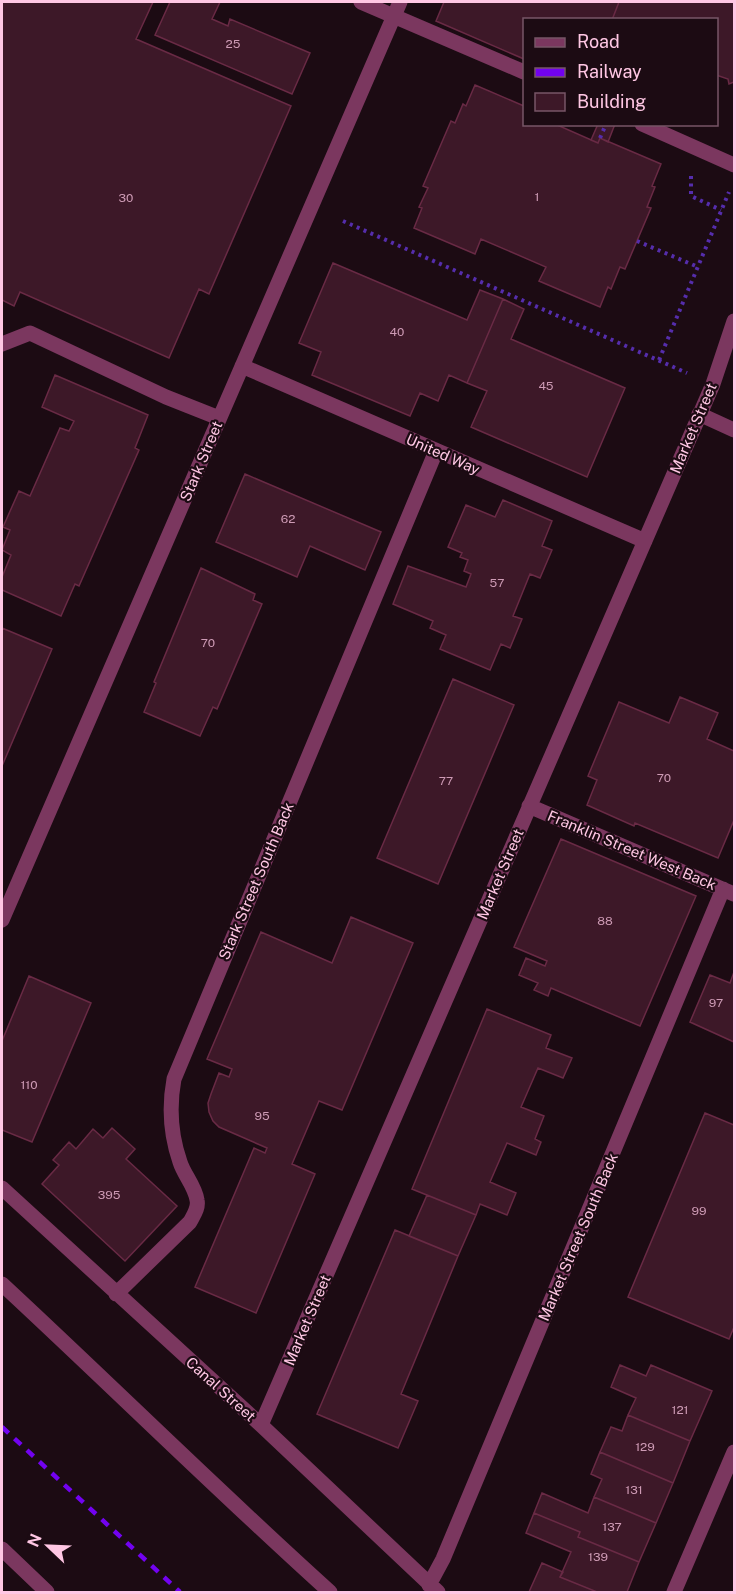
<svg xmlns="http://www.w3.org/2000/svg" width="736" height="1594" viewBox="0 0 736 1594" font-family="'Public Sans',sans-serif">
  <style>
    .building { fill: #3d1828; stroke: #692a45; stroke-width: 1.5 }
    .lines { fill: none; stroke-linecap: round; stroke-linejoin: round }
    .path { stroke: #552dac; stroke-width: 4; stroke-dasharray: 3 4.5; stroke-linecap: butt }
    .minor { stroke: #7b375f; stroke-width: 15 }
    .rail { stroke: #7202f0; stroke-width: 4.5; stroke-dasharray: 9 8; stroke-linecap: butt }
    .labels { text-anchor: middle; dominant-baseline: central; stroke-width: 4.5; stroke-linejoin: round; paint-order: stroke }
    .number-label { font-size: 12px; fill: #ce9bb5 }
    .street-label { font-size: 15px; fill: #ffc7e4; stroke: #1c0b13 }
  </style>
  <rect width="100%" height="100%" fill="#1c0b13"/>
  <path class="building" d="M 2,2 L 153,2 L 136,39 L 291,106 L 209,294 L 199,289 L 169,358 L 20,292 L 14,306 L 2,300 Z
    M 170,2 L 220,2 L 212,19 L 228,26 L 230,19 L 310,53 L 292,94 L 155,35 Z
    M 444,2 L 619,2 L 612,20 L 524,20 L 524,59 L 436,21 Z
    M 619,2 L 734,2 L 734,82 L 729,84 L 728,79 L 716,75 L 716,20 L 612,20 Z
    M 475,85 L 524,106 L 524,124 L 555,124 L 598,143 L 600,138 L 661,164 L 652,186 L 655,187 L 647,207 L 651,208 L 625,269 L 620,267 L 611,289 L 608,287 L 600,307 L 539,281 L 546,267 L 481,239 L 475,254 L 414,228 L 422,208 L 419,207 L 428,188 L 423,186 L 451,121 L 455,123 L 463,104 L 466,106 Z
    M 598,124 L 615,124 L 608,142 L 600,138 L 598,143 L 591,140 Z
    M 333,263 L 467,320 L 480,290 L 503,299 L 467,383 L 449,375 L 438,401 L 420,393 L 410,416 L 312,375 L 321,352 L 299,343 Z
    M 503,299 L 524,309 L 511,339 L 625,388 L 587,477 L 471,427 L 487,391 L 467,383 Z
    M 55,375 L 148,415 L 135,448 L 139,450 L 79,586 L 75,584 L 61,616 L 2,590 L 2,577 L 11,555 L 2,550 L 10,530 L 3,527 L 19,491 L 30,496 L 60,428 L 69,431 L 74,421 L 42,407 Z
    M 245,474 L 381,532 L 365,570 L 310,546 L 297,577 L 216,542 Z
    M 503,500 L 552,521 L 542,546 L 552,550 L 540,578 L 530,574 L 513,616 L 522,619 L 510,648 L 501,644 L 490,670 L 440,649 L 446,635 L 430,628 L 433,621 L 393,604 L 408,566 L 466,587 L 471,574 L 464,571 L 468,560 L 460,557 L 462,553 L 448,547 L 466,505 L 495,517 Z
    M 201,568 L 255,594 L 253,600 L 262,604 L 217,709 L 213,707 L 200,736 L 144,712 L 156,683 L 154,682 Z
    M 2,628 L 52,649 L 2,766 Z
    M 453,679 L 514,705 L 438,884 L 377,858 Z
    M 680,697 L 718,713 L 707,739 L 734,751 L 734,820 L 718,858 L 635,823 L 634,826 L 587,805 L 597,780 L 588,776 L 619,702 L 669,723 Z
    M 561,839 L 696,896 L 640,1026 L 551,988 L 548,996 L 534,990 L 538,983 L 519,975 L 526,958 L 545,966 L 547,961 L 514,947 Z
    M 351,917 L 413,943 L 342,1110 L 319,1101 L 292,1164 L 315,1174 L 256,1313 L 195,1287 L 254,1148 L 265,1153 L 267,1148 L 219,1127 L 213,1121 L 209,1112 L 208,1103 L 211,1094 L 219,1073 L 229,1077 L 232,1069 L 207,1059 L 261,932 L 332,963 Z
    M 734,972 L 734,1042 L 690,1022 L 710,975 L 730,983 Z
    M 29,976 L 91,1003 L 32,1142 L 2,1130 L 2,1041 Z
    M 487,1009 L 551,1035 L 546,1048 L 572,1058 L 563,1078 L 538,1068 L 521,1107 L 544,1116 L 535,1139 L 541,1142 L 536,1155 L 507,1143 L 490,1182 L 516,1193 L 507,1215 L 480,1204 L 476,1215 L 412,1189 Z
    M 705,1113 L 734,1125 L 734,1327 L 729,1339 L 628,1297 Z
    M 112,1128 L 135,1149 L 126,1159 L 177,1206 L 125,1261 L 42,1184 L 59,1165 L 53,1160 L 69,1142 L 76,1149 L 93,1129 L 103,1138 Z
    M 427,1195 L 476,1215 L 458,1256 L 409,1236 Z
    M 395,1230 L 458,1256 L 401,1394 L 418,1401 L 398,1448 L 317,1414 Z
    M 620,1365 L 646,1376 L 651,1365 L 712,1391 L 690,1441 L 628,1415 L 636,1398 L 611,1387 Z
    M 628,1415 L 690,1441 L 673,1483 L 600,1452 L 611,1427 L 622,1431 Z
    M 600,1452 L 673,1483 L 656,1523 L 594,1497 L 602,1479 L 591,1474 Z
    M 542,1493 L 588,1513 L 594,1497 L 656,1523 L 639,1562 L 578,1537 L 580,1532 L 534,1513 Z
    M 534,1513 L 580,1532 L 578,1537 L 639,1562 L 627,1592 L 597,1592 L 560,1577 L 571,1552 L 526,1533 Z
    M 542,1563 L 563,1572 L 560,1577 L 597,1592 L 529,1592 Z"/>
  <g class="lines">
    <path class="path" d="M 600,138 L 606,124
      M 691,176 L 691,196 L 721,210
      M 343,221 L 687,373
      M 637,241 L 698,267
      M 659,360 L 729,192"/>
    <path class="minor" d="M 361,2 L 524,72
      M 642,124 L 734,165
      M 2,344 L 30,333 L 166,397 L 219,418
      M 242,366 L 645,541
      M 699,414 L 734,430
      M 529,806 L 734,894
      M 2,920 L 400,2
      M 2,1188 L 261,1425 L 438,1592
      M 2,1284 C 112,1386 219,1492 330,1592
      M 116,1294 L 190,1222 C 193,1216 199,1208 197,1200 C 195,1186 184,1175 180,1162 C 171,1136 169,1106 174,1079 L 436,451
      M 261,1425 L 713,384 L 734,321
      M 2,1549 L 47,1592
      M 429,1585 L 443,1559 L 723,889
      M 674,1592 L 734,1452"/>
    <path class="rail" d="M 2,1427 L 180,1592"/>
  </g>
  <g class="labels">
    <g class="number-label">
      <text x="233" y="44">25</text>
      <text x="537" y="197">1</text>
      <text x="126" y="198">30</text>
      <text x="397" y="332">40</text>
      <text x="546" y="386">45</text>
      <text x="288" y="519">62</text>
      <text x="497" y="583">57</text>
      <text x="208" y="643">70</text>
      <text x="664" y="778">70</text>
      <text x="446" y="781">77</text>
      <text x="605" y="921">88</text>
      <text x="716" y="1003">97</text>
      <text x="29" y="1085">110</text>
      <text x="262" y="1116">95</text>
      <text x="109" y="1195">395</text>
      <text x="699" y="1211">99</text>
      <text x="680" y="1410">121</text>
      <text x="645" y="1447">129</text>
      <text x="634" y="1490">131</text>
      <text x="612" y="1527">137</text>
      <text x="598" y="1557">139</text>
    </g>
    <g class="street-label">
      <text transform="translate(693 428) rotate(-67)">Market Street</text>
      <text transform="translate(443 454) rotate(24)">United Way</text>
      <text transform="translate(201 461) rotate(-67)">Stark Street</text>
      <text transform="translate(632 850) rotate(23)">Franklin Street West Back</text>
      <text transform="translate(500 874) rotate(-67)">Market Street</text>
      <text transform="translate(256 881) rotate(-67)">Stark Street South Back</text>
      <text transform="translate(578 1237) rotate(-67)">Market Street South Back</text>
      <text transform="translate(307 1320) rotate(-67)">Market Street</text>
      <text transform="translate(221 1389) rotate(42)">Canal Street</text>
    </g>
  </g>
  <rect width="736" height="1594" fill="none" stroke="#ffc7e4" stroke-width="6"/>
  <rect x="523" y="18" width="195" height="108" fill="#1c0b13" stroke="#775667" stroke-width="1.5"/>
  <rect x="535" y="38" width="30" height="9" fill="#7b375f" stroke="#775667" stroke-width="1.5"/>
  <text x="577" y="48" font-size="18" fill="#ffc7e4">Road</text>
  <rect x="535" y="68" width="30" height="9" fill="#7202f0" stroke="#775667" stroke-width="1.5"/>
  <text x="577" y="78" font-size="18" fill="#ffc7e4">Railway</text>
  <rect x="535" y="93" width="30" height="18" fill="#3d1828" stroke="#775667" stroke-width="1.5"/>
  <text x="577" y="108" font-size="18" fill="#ffc7e4">Building</text>
  <g transform="translate(48 1546) rotate(293)" stroke="#1c0b13" stroke-width="4.5" paint-order="stroke">
  <path d="M0-4.5L10 22L0 15L-10 22Z" fill="#ffc7e4"/>
  <text y="-9" font-size="16" font-weight="bold" text-anchor="middle" fill="#ffc7e4">N</text>
  </g>
</svg>
